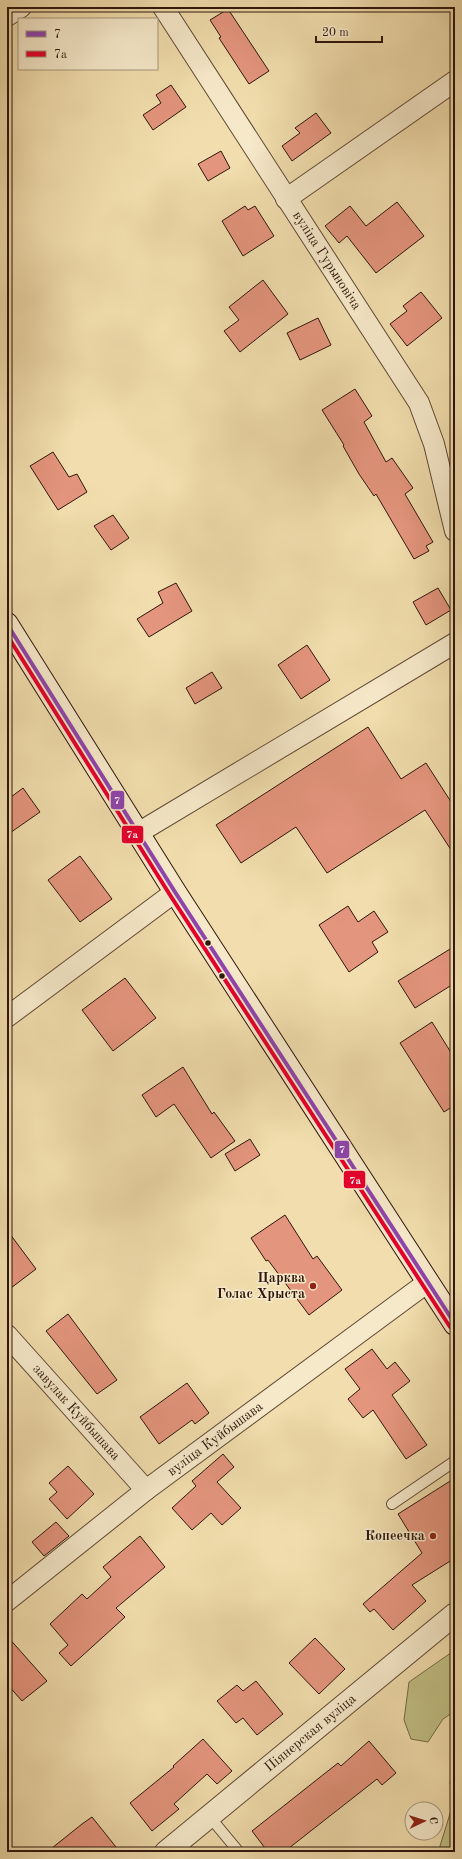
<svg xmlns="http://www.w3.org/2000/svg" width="462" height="1859" viewBox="0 0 462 1859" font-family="'Old Standard TT',serif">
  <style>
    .green { fill: #c0bf85; stroke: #776a48 }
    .building { fill: #e4957d; stroke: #2e160b }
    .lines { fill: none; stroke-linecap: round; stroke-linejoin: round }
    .service-casing { stroke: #5f4834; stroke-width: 12 }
    .minor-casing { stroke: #5f4834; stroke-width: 22 }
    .tertiary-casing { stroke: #5f4834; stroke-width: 24 }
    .secondary-casing { stroke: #2e160b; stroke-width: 24 }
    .service { stroke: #f6e9ca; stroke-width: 10 }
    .minor { stroke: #f6e9ca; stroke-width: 20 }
    .tertiary { stroke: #f6e9ca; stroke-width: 22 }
    .secondary { stroke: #f6e9ca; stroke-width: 22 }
    .bus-1-casing { stroke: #f6e9ca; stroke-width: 7 }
    .bus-2-casing { stroke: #f6e9ca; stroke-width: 7 }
    .bus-1 { stroke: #8e44ad; stroke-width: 4 }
    .bus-2 { stroke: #e4002b; stroke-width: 4 }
    .bus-dot { fill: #2e160b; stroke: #f6e9ca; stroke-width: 1.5 }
    .poi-dot { fill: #8f2418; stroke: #f6e9ca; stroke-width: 1.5 }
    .labels { text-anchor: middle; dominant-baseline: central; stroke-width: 3; stroke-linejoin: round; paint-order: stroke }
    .street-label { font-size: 14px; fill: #2e160b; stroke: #f6e9ca }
    .poi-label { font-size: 14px; font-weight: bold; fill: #2e160b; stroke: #f6e9ca; text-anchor: end }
    .line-badge { stroke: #f6e9ca; stroke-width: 1.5 }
    .badge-label { font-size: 11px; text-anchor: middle; font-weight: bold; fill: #fff }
  </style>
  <rect width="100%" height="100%" fill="#f1ddad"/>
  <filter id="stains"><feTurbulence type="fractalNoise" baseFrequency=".005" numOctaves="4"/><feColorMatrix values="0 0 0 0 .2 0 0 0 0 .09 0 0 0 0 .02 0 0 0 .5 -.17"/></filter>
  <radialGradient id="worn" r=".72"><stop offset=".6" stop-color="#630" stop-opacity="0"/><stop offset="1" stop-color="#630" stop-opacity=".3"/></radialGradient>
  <path class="green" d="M 455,1650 L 455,1711 L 443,1719 L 428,1742 L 411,1739 L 404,1720 L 409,1682 Z
    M 455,1772 L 455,1852 L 441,1852 L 440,1846 L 453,1804 L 450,1782 Z"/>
  <path class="building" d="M 228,9 L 269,71 L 249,84 L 219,38 L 221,37 L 210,20 Z
    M 171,85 L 186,107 L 153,130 L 143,115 L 161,103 L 156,95 Z
    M 316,113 L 331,133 L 292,161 L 282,146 L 300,133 L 295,128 Z
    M 221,151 L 230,168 L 208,181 L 198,164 Z
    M 397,202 L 424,236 L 376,273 L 347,236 L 339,243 L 325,226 L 350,206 L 366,226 Z
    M 245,206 L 248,210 L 255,206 L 274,236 L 243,256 L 222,221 Z
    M 263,280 L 288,314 L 240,352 L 224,331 L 239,320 L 229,307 Z
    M 421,292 L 442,318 L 407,346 L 390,324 L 407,311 L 403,306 Z
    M 318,318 L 331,345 L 300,360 L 287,333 Z
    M 355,389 L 372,416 L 364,422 L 386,462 L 392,458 L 413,488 L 405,494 L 433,542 L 426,546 L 429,551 L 414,559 L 376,494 L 374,496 L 359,474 L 343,446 L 344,445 L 322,410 Z
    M 53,452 L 69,477 L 77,474 L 87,492 L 58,510 L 30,466 Z
    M 113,515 L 129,538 L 111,550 L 94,526 Z
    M 176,583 L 192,611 L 149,637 L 137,619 L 163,603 L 158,592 Z
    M 438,588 L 451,610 L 426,625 L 413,602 Z
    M 307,645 L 330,680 L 301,699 L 278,665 Z
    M 212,672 L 222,688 L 195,704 L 186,688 Z
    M 368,727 L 401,779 L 426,763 L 455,808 L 455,856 L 425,810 L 327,873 L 296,827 L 241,863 L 216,825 Z
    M 23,788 L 40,812 L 7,835 L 7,800 Z
    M 80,856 L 112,899 L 80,922 L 48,880 Z
    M 348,906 L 358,922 L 374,911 L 388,932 L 372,942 L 378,952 L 349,972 L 319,925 Z
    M 455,946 L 455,983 L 415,1008 L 398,981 Z
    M 125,978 L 156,1018 L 113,1051 L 82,1010 Z
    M 432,1022 L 455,1059 L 455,1105 L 444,1112 L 400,1043 Z
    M 183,1067 L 212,1114 L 214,1112 L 235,1141 L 211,1158 L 174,1104 L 156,1117 L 142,1095 Z
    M 250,1139 L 260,1155 L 235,1171 L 225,1154 Z
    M 285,1215 L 313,1259 L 317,1256 L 342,1290 L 309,1315 L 268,1260 L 266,1261 L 251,1238 Z
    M 7,1230 L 36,1269 L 7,1291 Z
    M 68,1314 L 117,1380 L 97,1394 L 46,1331 Z
    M 372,1349 L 387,1369 L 395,1362 L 410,1381 L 392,1395 L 427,1445 L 406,1459 L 373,1410 L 363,1418 L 348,1399 L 360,1389 L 345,1369 Z
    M 187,1383 L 209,1413 L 195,1424 L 192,1420 L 159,1444 L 140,1417 Z
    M 223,1454 L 234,1467 L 217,1482 L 241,1508 L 222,1525 L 211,1513 L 192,1530 L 172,1508 L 196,1486 L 192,1481 Z
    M 68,1466 L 94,1494 L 67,1519 L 49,1499 L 57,1492 L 49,1483 Z
    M 455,1478 L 455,1558 L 412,1585 L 426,1601 L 393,1630 L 374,1609 L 370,1612 L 363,1604 L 422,1553 L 398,1514 Z
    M 56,1522 L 69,1536 L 44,1556 L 32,1542 Z
    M 140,1536 L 165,1567 L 116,1608 L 125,1617 L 71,1666 L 59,1653 L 68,1645 L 50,1624 L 82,1594 L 87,1599 L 111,1577 L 103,1567 Z
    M 7,1636 L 47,1681 L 22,1701 L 7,1684 Z
    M 315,1638 L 345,1669 L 319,1694 L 289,1663 Z
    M 256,1681 L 283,1714 L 257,1735 L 243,1718 L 236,1723 L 217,1701 L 237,1685 L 243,1691 Z
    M 203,1739 L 232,1771 L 217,1784 L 207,1774 L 174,1804 L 179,1809 L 152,1831 L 130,1803 L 174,1767 L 173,1766 Z
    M 369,1741 L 396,1773 L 382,1785 L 377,1779 L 284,1852 L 268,1852 L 252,1831 L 338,1763 L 341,1766 Z
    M 92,1817 L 120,1852 L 47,1852 L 82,1824 Z"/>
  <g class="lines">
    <defs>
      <path id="service" d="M 392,1504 L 455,1461
        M 209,1816 L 239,1852"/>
      <g id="minor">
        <path id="s1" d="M 163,7 L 419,403 L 434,444 L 455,531"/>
        <path d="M 7,16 L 21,7"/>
        <path d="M 286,199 L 455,81"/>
        <path d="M 138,833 L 455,643"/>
        <path d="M 7,1017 L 175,892"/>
        <path id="s2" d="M 7,1335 L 146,1490"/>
        <path id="s3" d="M 7,1601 L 146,1490 L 428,1282"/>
      </g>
      <g id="tertiary">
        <path id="s4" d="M 166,1852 L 455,1614"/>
      </g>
      <path id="secondary" d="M 7,624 L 175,892 L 455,1324"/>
    </defs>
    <use href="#service" class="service-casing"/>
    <use href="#minor" class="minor-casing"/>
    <use href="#tertiary" class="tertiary-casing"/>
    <use href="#secondary" class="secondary-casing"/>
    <use href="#service" class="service"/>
    <use href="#minor" class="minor"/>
    <use href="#tertiary" class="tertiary"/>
    <use href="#secondary" class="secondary"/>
    <defs>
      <path id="bus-1" d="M 7,624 L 175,892 L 455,1324"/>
      <path id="bus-2" d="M 7,635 L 170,895 L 450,1327"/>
    </defs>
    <use href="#bus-1" class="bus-1-casing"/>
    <use href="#bus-2" class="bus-2-casing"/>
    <use href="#bus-1" class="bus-1"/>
    <use href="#bus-2" class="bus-2"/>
  </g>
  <g class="bus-dot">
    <circle cx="208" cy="943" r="3.5"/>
    <circle cx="222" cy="976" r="3.5"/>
  </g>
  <g class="poi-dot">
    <circle cx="313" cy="1286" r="4"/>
    <circle cx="433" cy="1536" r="4"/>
  </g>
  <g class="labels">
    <g class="street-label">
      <text stroke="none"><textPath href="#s1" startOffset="302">вуліца Гурыновіча</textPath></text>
      <text stroke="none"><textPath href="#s2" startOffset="104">завулак Куйбышава</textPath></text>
      <text stroke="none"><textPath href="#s3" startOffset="264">вуліца Куйбышава</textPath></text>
      <text stroke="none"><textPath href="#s4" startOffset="187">Піянерская вуліца</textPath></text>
    </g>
    <g class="poi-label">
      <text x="305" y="1278">Царква<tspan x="305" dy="16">Голас Хрыста</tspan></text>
      <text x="425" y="1536">Копеечка</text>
    </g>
  </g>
  <g class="line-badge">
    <rect x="110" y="790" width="15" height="20" rx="4" fill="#8e44ad"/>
    <rect x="121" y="825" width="23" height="19" rx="4" fill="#e4002b"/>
    <rect x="334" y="1140" width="16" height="19" rx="4" fill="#8e44ad"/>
    <rect x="343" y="1170" width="23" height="19" rx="4" fill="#e4002b"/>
  </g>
  <g class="badge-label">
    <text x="117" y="804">7</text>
    <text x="132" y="838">7а</text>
    <text x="342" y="1153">7</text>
    <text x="355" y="1184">7а</text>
  </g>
  <rect width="462" height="1859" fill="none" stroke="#f1ddad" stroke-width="24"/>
  <rect x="8" y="8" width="446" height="1843" fill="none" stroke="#2e160b" stroke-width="2"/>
  <rect x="12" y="12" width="438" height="1835" fill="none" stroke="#2e160b"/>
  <rect x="18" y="18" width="140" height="52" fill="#f6e9ca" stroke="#a6957e"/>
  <rect x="26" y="31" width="20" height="6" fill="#8e44ad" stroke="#a6957e"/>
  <text x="54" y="38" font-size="12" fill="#2e160b">7</text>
  <rect x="26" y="51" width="20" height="6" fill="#e4002b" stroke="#a6957e"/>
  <text x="54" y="58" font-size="12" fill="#2e160b">7а</text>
  <g transform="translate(424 1821) rotate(86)"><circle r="19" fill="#f6e9ca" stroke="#a6957e"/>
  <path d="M0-3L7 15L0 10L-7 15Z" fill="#8f2418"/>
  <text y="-6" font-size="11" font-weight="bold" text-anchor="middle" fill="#2e160b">С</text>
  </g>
  <path d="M316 36v6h66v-6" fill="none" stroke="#2e160b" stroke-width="2"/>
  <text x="322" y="36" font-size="12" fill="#2e160b" stroke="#f6e9ca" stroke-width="3" paint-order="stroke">20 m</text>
  <rect width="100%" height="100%" filter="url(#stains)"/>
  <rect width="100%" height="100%" fill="url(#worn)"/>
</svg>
